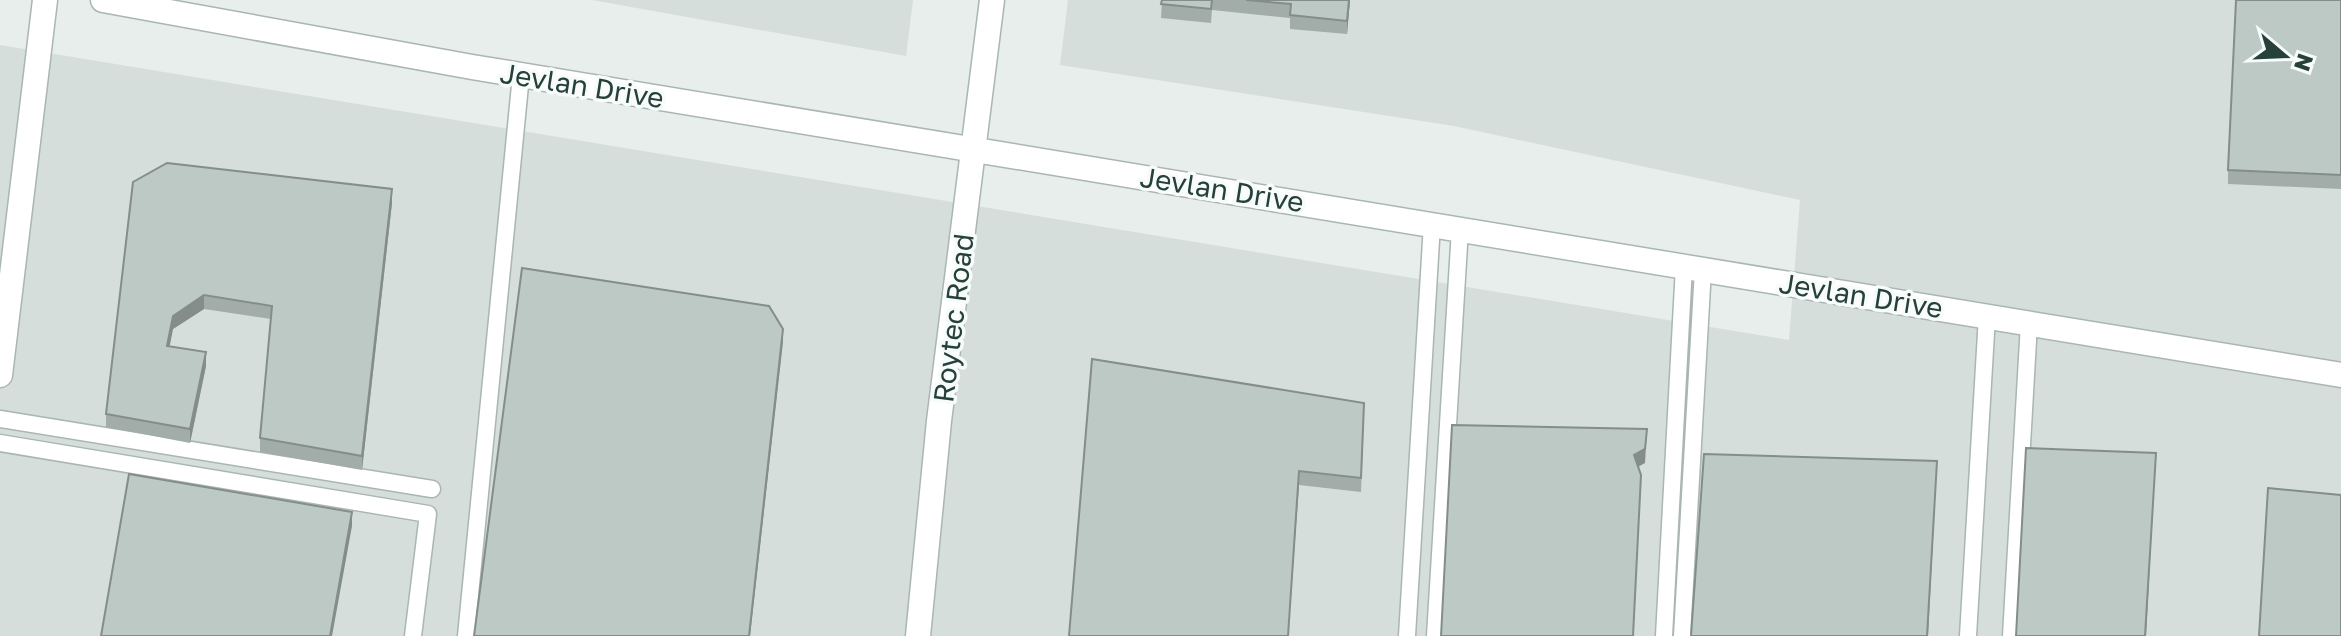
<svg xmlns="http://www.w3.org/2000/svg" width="2341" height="636" viewBox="0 0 2341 636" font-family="'Golos Text',sans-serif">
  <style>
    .built { fill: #d5deda }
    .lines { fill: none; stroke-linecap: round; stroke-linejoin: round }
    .lane-casing { stroke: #a9b6b3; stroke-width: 19 }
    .street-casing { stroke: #a9b6b3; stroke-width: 27 }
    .lane { stroke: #fff; stroke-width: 16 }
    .street { stroke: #fff; stroke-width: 24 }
    .wall { fill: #a2ada9 }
    .shaded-wall { fill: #848d8a }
    .building { fill: #bcc9c5; stroke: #848d8a; stroke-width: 2 }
    .labels { text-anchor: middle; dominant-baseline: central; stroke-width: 7; stroke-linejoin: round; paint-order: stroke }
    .street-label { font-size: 28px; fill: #26403b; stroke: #f7fbf9 }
  </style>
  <rect width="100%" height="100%" fill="#e7eeeb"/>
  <path class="built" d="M 592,0 L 913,0 L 906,56 Z
    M 1068,0 L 2341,0 L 2341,636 L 0,636 L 0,45 L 1789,340 L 1800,200 L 1454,126 L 1060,65 Z"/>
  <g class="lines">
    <defs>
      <path id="lane" d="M 0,419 L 432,489
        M 0,443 L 428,514 L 413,636
        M 466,636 L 521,75
        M 1407,636 L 1432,224
        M 1435,636 L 1460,229
        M 1664,636 L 1684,266
        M 1682,636 L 1703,269
        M 1968,636 L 1987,316
        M 2011,636 L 2029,323"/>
      <path id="street" d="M 103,0 L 472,67 L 2341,375
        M 0,375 L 45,0
        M 918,636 L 939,421 L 992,0"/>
    </defs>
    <use href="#lane" class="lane-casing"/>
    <use href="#street" class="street-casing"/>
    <use href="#lane" class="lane"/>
    <use href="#street" class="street"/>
  </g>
  <path class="wall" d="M 1162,0 L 1350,0 L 1347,34 L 1290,29 L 1290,18 L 1212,10 L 1211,23 L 1161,18 Z
    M 2341,0 L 2341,189 L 2228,184 L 2228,170 Z
    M 133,182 L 392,203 L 362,470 L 260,452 L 260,438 L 271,319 L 204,309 L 173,329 L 169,346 L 206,366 L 190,443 L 106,427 L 106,414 Z
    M 1364,416 L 1361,492 L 1299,485 L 1069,636 Z"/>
  <path class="shaded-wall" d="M 1349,0 L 1350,0 L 1347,34 L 1347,21 Z
    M 392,189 L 392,203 L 362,470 L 362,456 Z
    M 204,295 L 204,309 L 173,329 L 167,360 L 167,346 L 173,316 Z
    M 783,329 L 783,342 L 750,636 L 749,636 Z
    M 206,352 L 206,366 L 190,443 L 190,429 Z
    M 1647,429 L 1645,463 L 1634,469 L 1634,455 Z
    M 2156,453 L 2146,636 L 2145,636 Z
    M 1937,461 L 1928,636 L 1927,636 Z
    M 1299,471 L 1299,485 L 1288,636 Z
    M 352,512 L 352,526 L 332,636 L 330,636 Z"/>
  <path class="building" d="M 1162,0 L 1212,0 L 1211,9 L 1161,4 Z
    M 1246,0 L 1349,0 L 1347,21 L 1290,15 L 1291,4 Z
    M 2236,0 L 2341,0 L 2341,175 L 2228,170 Z
    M 167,163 L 392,189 L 362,456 L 260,438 L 272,306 L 204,295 L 173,316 L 167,346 L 206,352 L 190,429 L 106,414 L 133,182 Z
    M 522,268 L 769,306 L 783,329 L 749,636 L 474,636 Z
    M 1092,359 L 1364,403 L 1361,478 L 1299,471 L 1288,636 L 1069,636 Z
    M 1452,425 L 1647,429 L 1645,449 L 1634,455 L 1641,475 L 1633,636 L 1441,636 Z
    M 2026,448 L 2156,453 L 2145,636 L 2016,636 Z
    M 1704,454 L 1937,461 L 1927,636 L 1691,636 Z
    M 129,474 L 352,512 L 330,636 L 101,636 Z
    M 2268,488 L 2341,495 L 2341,636 L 2259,636 Z"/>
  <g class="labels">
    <g class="street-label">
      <text transform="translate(582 85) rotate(9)">Jevlan Drive</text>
      <text transform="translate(1222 189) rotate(9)">Jevlan Drive</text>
      <text transform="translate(1861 295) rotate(9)">Jevlan Drive</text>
      <text transform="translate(953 318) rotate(-83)">Roytec Road</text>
    </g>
  </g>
  <g transform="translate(2285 56) rotate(109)" stroke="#f7fbf9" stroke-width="6" paint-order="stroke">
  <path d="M0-6L14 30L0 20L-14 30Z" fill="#26403b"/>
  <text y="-12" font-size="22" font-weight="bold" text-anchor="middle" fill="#26403b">N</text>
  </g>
</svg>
